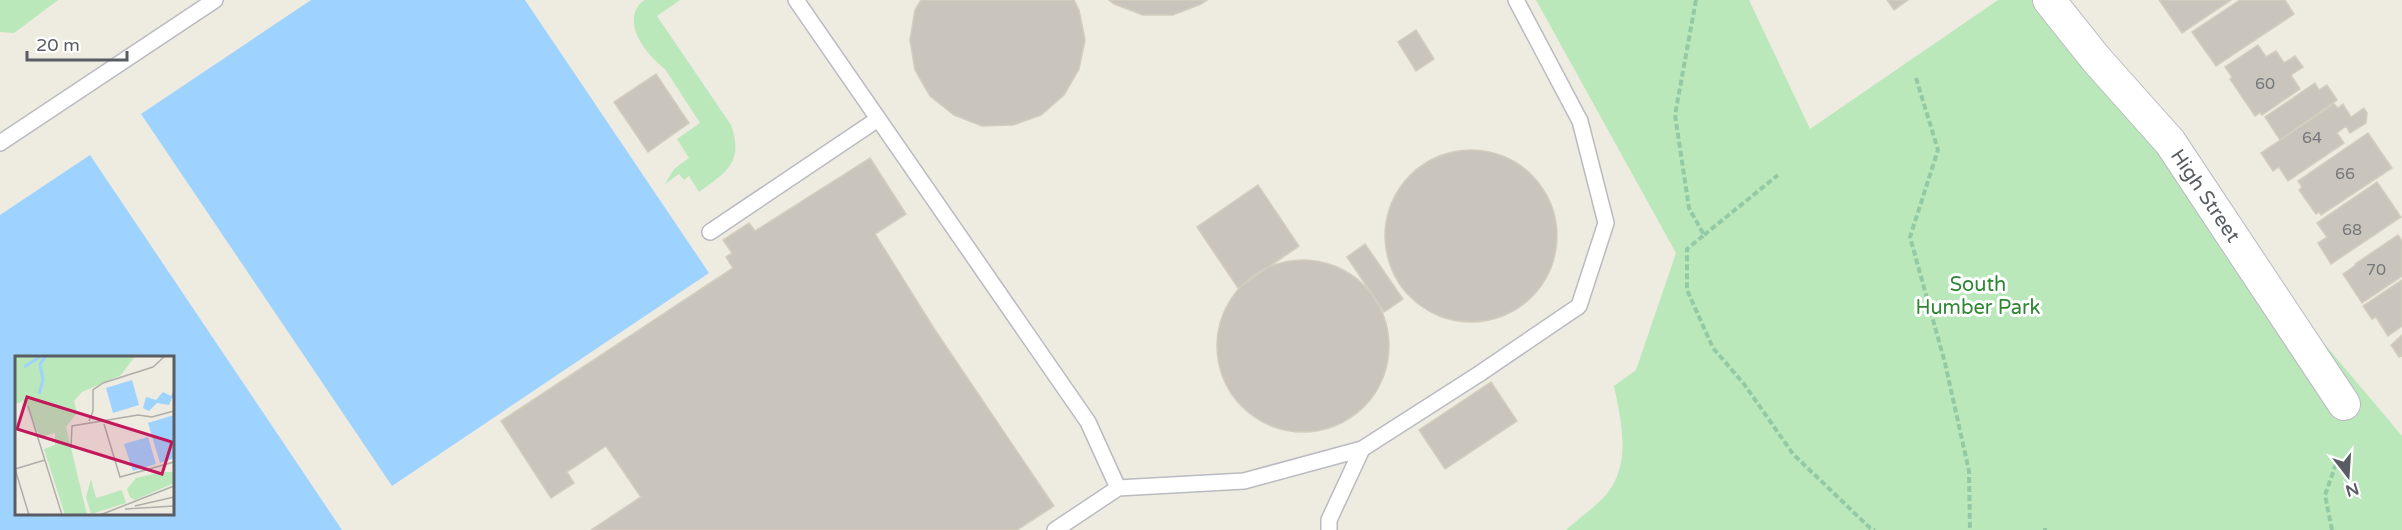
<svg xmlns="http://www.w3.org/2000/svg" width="2402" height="530" viewBox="0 0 2402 530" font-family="'Varela Round',sans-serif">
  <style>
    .green { fill: #bae8bb }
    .water { fill: #9fd3ff; fill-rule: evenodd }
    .building { fill: #c9c5bd; stroke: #d3cdbe; stroke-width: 1.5 }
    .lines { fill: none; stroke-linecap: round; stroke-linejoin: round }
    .service-casing { stroke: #b9bbc1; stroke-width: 18 }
    .minor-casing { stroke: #b9bbc1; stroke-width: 34 }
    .path { stroke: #93c9a4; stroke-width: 4; stroke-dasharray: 6 3; stroke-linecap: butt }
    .service { stroke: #fff; stroke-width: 15 }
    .minor { stroke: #fff; stroke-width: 32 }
    .labels { text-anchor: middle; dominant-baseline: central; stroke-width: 6; stroke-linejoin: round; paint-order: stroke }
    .number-label { font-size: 16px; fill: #75777a }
    .street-label { font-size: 20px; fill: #595d63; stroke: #fff }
    .park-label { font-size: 20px; fill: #2e8633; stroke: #fff }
    .inset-river { fill: none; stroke: #9fd3ff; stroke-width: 3 }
    .inset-road { fill: none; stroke: #aeaeaa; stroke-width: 1.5 }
    .view { fill: #c2185b; fill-opacity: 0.15; stroke: #c2185b; stroke-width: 3 }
    .inset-edge { fill: none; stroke: #595d63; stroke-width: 3 }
  </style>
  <rect width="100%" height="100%" fill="#eeebe0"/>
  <path class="green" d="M 0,0 L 58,0 L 14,33 L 0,32 Z
    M 644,0 L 680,0 L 657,16 L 731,125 C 744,162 727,172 699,192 L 689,176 L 684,180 L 679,174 L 665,184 L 674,169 L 689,158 L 677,139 L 700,123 L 665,69 C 645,54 619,20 644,0 Z
    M 1536,0 L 1749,0 L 1810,129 L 1998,0 L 2034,0 L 2402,436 L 2402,530 L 1566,530 C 1577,520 1590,511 1601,500 C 1633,469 1622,425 1614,386 L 1636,370 L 1676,253 Z"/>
  <path class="water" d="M 311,0 L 525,0 L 709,273 L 392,486 L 141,114 Z
    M 90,155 L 342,530 L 0,530 L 0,215 ZM 16,358 L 172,358 L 172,514 L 16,514 Z"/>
  <path class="building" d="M 921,0 L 1074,0 L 1079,10 L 1085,40 L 1079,69 L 1064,95 L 1041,115 L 1013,125 L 982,126 L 954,115 L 930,96 L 915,70 L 910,40 L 915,10 Z
    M 1109,0 L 1207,0 L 1201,4 L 1173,15 L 1143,15 L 1114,4 Z
    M 1887,0 L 1908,0 L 1894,10 Z
    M 2159,0 L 2231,0 L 2182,33 Z
    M 2240,0 L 2285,0 L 2294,14 L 2216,66 L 2192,32 Z
    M 1416,30 L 1434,59 L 1416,71 L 1398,42 Z
    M 2258,45 L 2266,57 L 2276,51 L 2284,63 L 2295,56 L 2303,67 L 2291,75 L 2300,89 L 2262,115 L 2261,112 L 2255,116 L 2230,79 L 2232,77 L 2225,67 Z
    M 656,74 L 689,123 L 648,152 L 614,102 Z
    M 2315,83 L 2319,90 L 2327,85 L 2337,100 L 2280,140 L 2265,117 Z
    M 2334,104 L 2338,108 L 2343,104 L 2351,117 L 2364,108 L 2367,113 L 2366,123 L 2350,133 L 2346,126 L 2337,133 L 2344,143 L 2288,181 L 2279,167 L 2273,171 L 2261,153 Z
    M 2368,133 L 2392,168 L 2321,215 L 2319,212 L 2316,214 L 2299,190 L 2302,187 L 2298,181 Z
    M1385 236a86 86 0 1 1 172 0a86 86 0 1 1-172 0Z
    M 870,158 L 906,214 L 875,234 L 935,330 L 1054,506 L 1017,530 L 591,530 L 641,497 L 606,446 L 567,472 L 574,483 L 551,498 L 501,421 L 733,268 L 726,257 L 732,253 L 723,240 L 749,223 L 755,231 Z
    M 2377,182 L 2401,217 L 2331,264 L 2318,243 L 2327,237 L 2317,223 Z
    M 1258,185 L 1299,246 L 1238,288 L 1197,227 Z
    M 2398,235 L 2402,241 L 2402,276 L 2362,303 L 2343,274 L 2356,265 L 2355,264 Z
    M 1365,244 L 1403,299 L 1384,312 L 1347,257 Z
    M1217 346a86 86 0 1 1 172 0a86 86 0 1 1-172 0Z
    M 2402,280 L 2402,326 L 2388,336 L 2376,317 L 2372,319 L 2363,306 Z
    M 2402,335 L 2402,356 L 2399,357 L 2391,345 Z
    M 1491,382 L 1517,421 L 1445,469 L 1419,430 Z"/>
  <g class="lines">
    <defs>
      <path id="service" d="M 796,0 L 1088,422 L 1118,488
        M 0,143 L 215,0
        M 710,232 L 878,119
        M 1055,530 L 1118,488 L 1244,481 L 1362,449 L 1479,374 L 1579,306 L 1606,223 L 1580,121 L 1516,0
        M 1329,530 L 1329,520 L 1362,449"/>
      <path id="minor" d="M 2049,0 L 2096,59 L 2170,142 L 2344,404"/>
    </defs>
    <use href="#service" class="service-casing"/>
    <use href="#minor" class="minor-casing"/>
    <path class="path" d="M 1696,0 L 1675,115 L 1689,208 L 1704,235 L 1687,249 L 1687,290 L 1713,348 L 1744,384 L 1793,454 L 1870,528 L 1875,530
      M 1916,78 L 1938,150 L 1910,237 L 1945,363 L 1969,471 L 1970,530
      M 1704,235 L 1778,175
      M 2043,530 L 2047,530
      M 2332,530 L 2325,495 L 2336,464"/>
    <use href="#service" class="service"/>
    <use href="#minor" class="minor"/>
  </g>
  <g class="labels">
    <g class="number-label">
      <text x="2265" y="84">60</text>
      <text x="2312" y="138">64</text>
      <text x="2345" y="174">66</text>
      <text x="2352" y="230">68</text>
      <text x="2376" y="270">70</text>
    </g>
    <g class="street-label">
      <text transform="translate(2205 196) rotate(56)">High Street</text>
    </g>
    <g class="park-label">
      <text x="1978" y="285">South<tspan x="1978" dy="23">Humber Park</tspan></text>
    </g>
  </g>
  <g transform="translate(15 356)">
    <rect width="159" height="159" fill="#eeebe0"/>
    <path d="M 0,0 L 120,0 L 106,19 L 67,36 L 59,45 L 62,57 L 51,71 L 72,159 L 50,159 L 29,93 L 40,89 L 40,77 L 25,81 L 9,45 L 0,48 ZM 147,116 L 159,116 L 159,127 L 120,144 L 115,141 L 112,133 L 121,122 ZM 76,123 L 81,142 L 107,134 L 111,147 L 76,158 L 71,141 Z" fill="#bae8bb"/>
    <path d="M 117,24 L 124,49 L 98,57 L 91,32 ZM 159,33 L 159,44 L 157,42 L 154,49 L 142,47 L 134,55 L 128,52 L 131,41 L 141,44 L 148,36 L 156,40 ZM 159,59 L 159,102 L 145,107 L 133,67 ZM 133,81 L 141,108 L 118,115 L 109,88 Z" fill="#9fd3ff"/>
    <path class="inset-river" d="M 9,11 L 26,0M 24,38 L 28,24 L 25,8 L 31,0"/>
    <path class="inset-road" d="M 13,50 L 47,159M 74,65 L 78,55 L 78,34 L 88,27 L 138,11 L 150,0M 89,68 L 105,121 L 159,106M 56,92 L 57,70 L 123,59 L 137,61 L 159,55M 0,113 L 14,159M 0,113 L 30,104M 120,150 L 159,141M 110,153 L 159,150M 85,159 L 159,130"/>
    <path class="view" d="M 12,41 L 157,86 L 147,118 L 2,73 Z"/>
    <rect width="159" height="159" class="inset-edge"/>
  </g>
  <g transform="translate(2348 476) rotate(163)" stroke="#ffffff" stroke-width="4.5" paint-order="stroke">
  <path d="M0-4.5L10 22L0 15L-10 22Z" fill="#595d63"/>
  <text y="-9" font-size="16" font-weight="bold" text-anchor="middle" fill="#595d63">N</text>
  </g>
  <path d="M27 51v9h100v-9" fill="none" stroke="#595d63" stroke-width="3"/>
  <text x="36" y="51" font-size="18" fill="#595d63" stroke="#ffffff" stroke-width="4.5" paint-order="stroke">20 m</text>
</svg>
